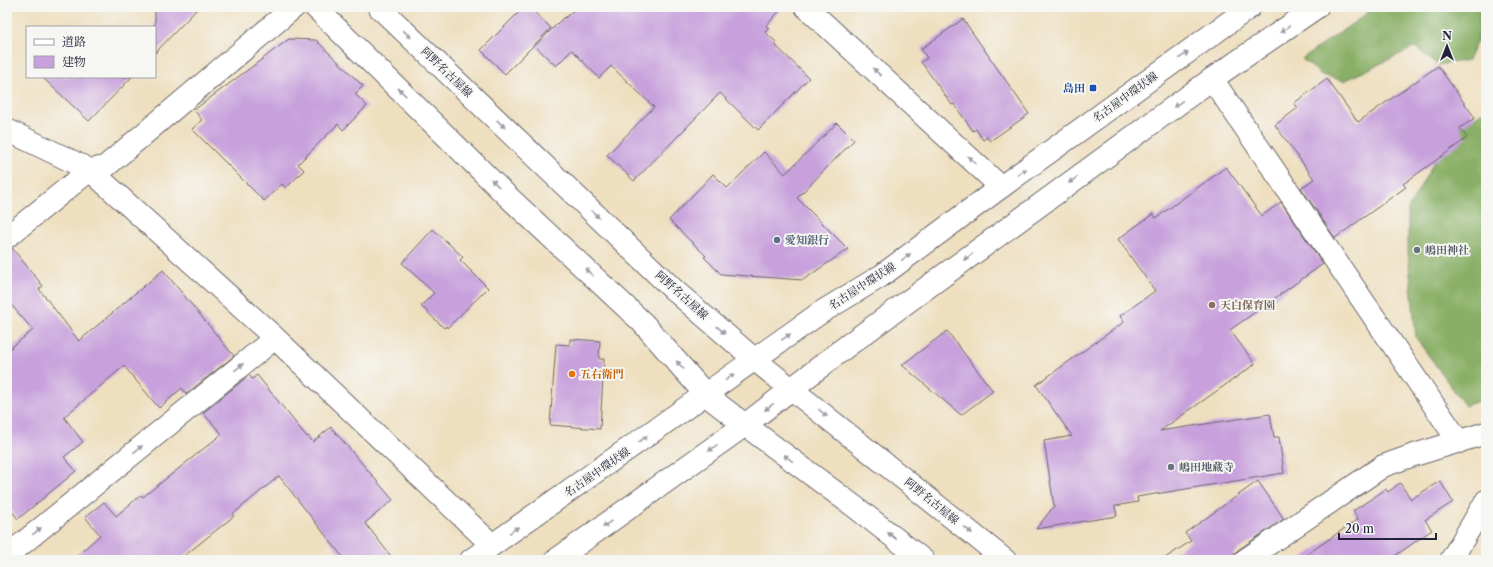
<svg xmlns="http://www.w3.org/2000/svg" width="1493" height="567" viewBox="0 0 1493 567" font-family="'Libre Caslon Text','Noto Serif JP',serif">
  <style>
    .forest { fill: #88af65; stroke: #556850 }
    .building { fill: #c8a1dc }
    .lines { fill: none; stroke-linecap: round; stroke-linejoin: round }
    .minor-casing { stroke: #696469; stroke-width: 24 }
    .major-casing { stroke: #696469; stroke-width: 24 }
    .minor { stroke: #fff; stroke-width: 22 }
    .major { stroke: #fff; stroke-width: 22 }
    .oneway { fill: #9c9ca7 }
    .transit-dot { fill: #1a4fb4; stroke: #f6f6f2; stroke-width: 1.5 }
    .service-dot { fill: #5c6f8a; stroke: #f6f6f2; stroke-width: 1.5 }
    .worship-dot { fill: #6b7280; stroke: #f6f6f2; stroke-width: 1.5 }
    .education-dot { fill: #8d6e63; stroke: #f6f6f2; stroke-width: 1.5 }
    .food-dot { fill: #e8710a; stroke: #f6f6f2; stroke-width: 1.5 }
    .labels { text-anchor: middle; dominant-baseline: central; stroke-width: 4; stroke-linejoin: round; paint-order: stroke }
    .street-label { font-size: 11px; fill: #22223b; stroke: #f6f6f2 }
    .transit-label { font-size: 11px; font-weight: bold; fill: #164399; stroke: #f6f6f2; text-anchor: end }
    .service-label { font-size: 11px; font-weight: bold; fill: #4e5e75; stroke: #f6f6f2; text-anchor: start }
    .worship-label { font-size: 11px; font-weight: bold; fill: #5b616d; stroke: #f6f6f2; text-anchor: start }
    .education-label { font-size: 11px; font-weight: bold; fill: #785e54; stroke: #f6f6f2; text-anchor: start }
    .food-label { font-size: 11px; font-weight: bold; fill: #c56008; stroke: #f6f6f2; text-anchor: start }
  </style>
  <rect width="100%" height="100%" fill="#f6f6f2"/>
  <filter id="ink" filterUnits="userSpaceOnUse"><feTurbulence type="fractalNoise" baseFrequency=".025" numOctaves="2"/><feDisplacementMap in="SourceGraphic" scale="8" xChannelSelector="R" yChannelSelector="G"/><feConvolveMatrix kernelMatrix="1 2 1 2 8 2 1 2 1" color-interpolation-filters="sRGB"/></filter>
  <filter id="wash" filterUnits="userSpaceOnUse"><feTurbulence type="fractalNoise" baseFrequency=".012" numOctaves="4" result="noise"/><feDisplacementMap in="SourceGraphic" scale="16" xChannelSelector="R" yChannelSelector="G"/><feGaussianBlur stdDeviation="0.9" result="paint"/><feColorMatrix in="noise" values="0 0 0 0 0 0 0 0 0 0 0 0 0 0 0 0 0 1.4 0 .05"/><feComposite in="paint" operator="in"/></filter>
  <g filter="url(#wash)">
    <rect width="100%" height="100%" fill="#eedfbf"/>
    <path class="forest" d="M 1376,7 L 1480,7 L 1478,39 L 1468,60 L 1438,65 L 1415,47 L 1344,81 L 1322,75 L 1302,59 Z
      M 1484,111 L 1486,120 L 1486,398 L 1465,406 L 1416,338 L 1408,253 L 1408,209 L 1449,135 Z"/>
    <g id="blocks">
      <path class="building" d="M 155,7 L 199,7 L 155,53 Z
        M 524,7 L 529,7 L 551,28 L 505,74 L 481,50 Z
        M 577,7 L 783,7 L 766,26 L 769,29 L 765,32 L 776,42 L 774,44 L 809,78 L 758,130 L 720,93 L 634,181 L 607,155 L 654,107 L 611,66 L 599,78 L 572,50 L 556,66 L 535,46 L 564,17 L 565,18 Z
        M 963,19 L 1029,114 L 990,141 L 987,137 L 983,140 L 976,129 L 973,131 L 954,104 L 952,105 L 921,62 L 927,58 L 921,49 Z
        M 289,39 L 316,40 L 363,86 L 355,94 L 367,106 L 343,130 L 338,124 L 298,164 L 304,170 L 286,188 L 282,184 L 264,201 L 192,129 L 202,120 L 194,110 Z
        M 1438,66 L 1475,118 L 1460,128 L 1467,138 L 1403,184 L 1406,187 L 1335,238 L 1301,188 L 1314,179 L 1275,125 L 1298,108 L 1294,103 L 1327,79 L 1358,122 Z
        M 42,77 L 132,77 L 89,121 Z
        M 837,123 L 854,140 L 797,198 L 848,249 L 803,280 L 721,274 L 704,257 L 706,256 L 669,220 L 713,174 L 727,188 L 764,152 L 785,174 Z
        M 1226,167 L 1262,216 L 1281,202 L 1323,264 L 1230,330 L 1255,364 L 1160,431 L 1270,414 L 1274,437 L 1279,437 L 1284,473 L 1137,497 L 1138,502 L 1115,506 L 1117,516 L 1036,529 L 1054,506 L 1044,441 L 1072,436 L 1036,385 L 1124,322 L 1120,316 L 1155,291 L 1118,239 L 1153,214 L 1156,218 Z
        M 433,229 L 463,257 L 460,260 L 488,288 L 447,328 L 446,326 L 444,328 L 421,306 L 434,293 L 402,263 Z
        M 12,248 L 43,286 L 39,289 L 79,341 L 163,270 L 234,356 L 186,394 L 182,388 L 159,408 L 124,366 L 64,417 L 83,442 L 64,457 L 76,471 L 18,519 L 7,505 L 7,351 L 33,330 L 7,300 L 7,249 Z
        M 947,331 L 993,391 L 961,415 L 902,365 Z
        M 570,339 L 600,341 L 599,359 L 604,359 L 600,429 L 550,425 L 556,344 L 570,345 Z
        M 249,375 L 252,379 L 257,375 L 307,437 L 308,436 L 313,442 L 331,427 L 393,500 L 365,523 L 394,560 L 345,560 L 279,476 L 233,514 L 234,516 L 179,560 L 72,560 L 100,535 L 85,517 L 104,502 L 116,516 L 141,495 L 143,497 L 222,434 L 203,413 Z
        M 1258,481 L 1284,519 L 1238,550 L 1234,554 L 1233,560 L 1162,560 L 1191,541 L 1185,533 Z
        M 1440,481 L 1453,502 L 1425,520 L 1432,530 L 1389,560 L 1299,560 L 1358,519 L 1353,511 L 1386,489 L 1388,492 L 1400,483 L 1411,499 Z"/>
    </g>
  </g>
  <g filter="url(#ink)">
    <use href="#blocks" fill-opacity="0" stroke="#696469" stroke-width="1"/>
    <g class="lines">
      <defs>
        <path id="minor" d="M 806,7 L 1001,187
          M 1212,79 L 1459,442
          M 7,130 L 90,170 L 275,338 L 492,545
          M 7,237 L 90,170 L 105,167 L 294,7
          M 7,556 L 275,338
          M 1245,560 L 1383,466 L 1411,456 L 1486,433
          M 1451,560 L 1486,501"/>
        <path id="major" d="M 315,7 L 503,192 L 643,323 L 706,395 L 745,425 L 855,507 L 923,560
          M 379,7 L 674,290 L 754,359 L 1005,560
          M 471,560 L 820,313 L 881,276 L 1001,187 L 1250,7
          M 556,560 L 745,425 L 847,346 L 1212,79 L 1317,7"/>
      </defs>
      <use href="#minor" class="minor-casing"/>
      <use href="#major" class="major-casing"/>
      <use href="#minor" class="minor"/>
      <use href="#major" class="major"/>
    </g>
    <defs><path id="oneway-solid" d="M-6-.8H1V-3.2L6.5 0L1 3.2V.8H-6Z"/></defs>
    <g class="oneway">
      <use href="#oneway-solid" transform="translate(1285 29) rotate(146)"/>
      <use href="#oneway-solid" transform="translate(407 34) rotate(44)"/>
      <use href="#oneway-solid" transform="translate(1184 55) rotate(-36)"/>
      <use href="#oneway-solid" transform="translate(877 72) rotate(-137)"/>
      <use href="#oneway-solid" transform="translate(402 92) rotate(-136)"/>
      <use href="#oneway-solid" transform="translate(1178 104) rotate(144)"/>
      <use href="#oneway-solid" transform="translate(501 124) rotate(44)"/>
      <use href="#oneway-solid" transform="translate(972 160) rotate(-137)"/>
      <use href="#oneway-solid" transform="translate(1022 172) rotate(-36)"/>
      <use href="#oneway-solid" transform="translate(1073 180) rotate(144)"/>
      <use href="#oneway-solid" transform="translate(495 183) rotate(-136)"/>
      <use href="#oneway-solid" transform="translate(595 214) rotate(44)"/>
      <use href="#oneway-solid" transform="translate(906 257) rotate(-37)"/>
      <use href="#oneway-solid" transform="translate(968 257) rotate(144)"/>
      <use href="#oneway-solid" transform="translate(589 272) rotate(-137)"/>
      <use href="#oneway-solid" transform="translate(721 330) rotate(41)"/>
      <use href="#oneway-solid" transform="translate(786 337) rotate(-35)"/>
      <use href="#oneway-solid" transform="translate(680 365) rotate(-131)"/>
      <use href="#oneway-solid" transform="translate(239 367) rotate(-39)"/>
      <use href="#oneway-solid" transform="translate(730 377) rotate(-36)"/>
      <use href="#oneway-solid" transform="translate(769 407) rotate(143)"/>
      <use href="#oneway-solid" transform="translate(823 413) rotate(39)"/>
      <use href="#oneway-solid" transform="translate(643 439) rotate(-35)"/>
      <use href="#oneway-solid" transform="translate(713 448) rotate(144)"/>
      <use href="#oneway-solid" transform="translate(138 449) rotate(-39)"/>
      <use href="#oneway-solid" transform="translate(788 458) rotate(-144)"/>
      <use href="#oneway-solid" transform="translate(607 524) rotate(145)"/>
      <use href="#oneway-solid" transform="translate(514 530) rotate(-35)"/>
      <use href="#oneway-solid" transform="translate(968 530) rotate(39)"/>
      <use href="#oneway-solid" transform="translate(37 531) rotate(-39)"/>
      <use href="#oneway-solid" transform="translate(892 536) rotate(-142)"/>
    </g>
  </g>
  <rect class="transit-dot" x="1089" y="84" width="8" height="8" rx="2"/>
  <circle class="service-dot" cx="777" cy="240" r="4"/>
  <g class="worship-dot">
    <circle cx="1417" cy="250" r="4"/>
    <circle cx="1171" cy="467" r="4"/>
  </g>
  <circle class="education-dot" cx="1212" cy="305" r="4"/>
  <circle class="food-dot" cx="572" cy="374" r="4"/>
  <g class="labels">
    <g class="street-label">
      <text transform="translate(447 72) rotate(44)">阿野名古屋線</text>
      <text transform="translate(1125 97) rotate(-36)">名古屋中環状線</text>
      <text transform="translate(862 286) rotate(-33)">名古屋中環状線</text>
      <text transform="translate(682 295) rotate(42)">阿野名古屋線</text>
      <text transform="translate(597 472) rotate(-35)">名古屋中環状線</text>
      <text transform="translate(932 501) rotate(39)">阿野名古屋線</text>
    </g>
    <g class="transit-label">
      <text x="1085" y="88">島田</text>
    </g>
    <g class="service-label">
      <text x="785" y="240">愛知銀行</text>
    </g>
    <g class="worship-label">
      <text x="1425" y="250">嶋田神社</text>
      <text x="1179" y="467">嶋田地蔵寺</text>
    </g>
    <g class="education-label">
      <text x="1220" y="305">天白保育園</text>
    </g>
    <g class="food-label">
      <text x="580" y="374">五右衛門</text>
    </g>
  </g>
  <rect width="1493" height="567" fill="none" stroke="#f6f6f2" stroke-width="24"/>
  <rect x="26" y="26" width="130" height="52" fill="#f6f6f2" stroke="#a1a1a9"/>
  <rect x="34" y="39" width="20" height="6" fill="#ffffff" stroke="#a1a1a9"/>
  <text x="62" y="46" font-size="12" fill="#22223b">道路</text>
  <rect x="34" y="56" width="20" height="12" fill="#c8a1dc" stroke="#a1a1a9"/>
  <text x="62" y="66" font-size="12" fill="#22223b">建物</text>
  <g transform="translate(1447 46)" stroke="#f6f6f2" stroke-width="3" paint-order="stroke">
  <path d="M0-3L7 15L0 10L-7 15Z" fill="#22223b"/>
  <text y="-6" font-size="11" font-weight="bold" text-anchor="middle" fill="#22223b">N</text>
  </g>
  <path d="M1339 533v6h97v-6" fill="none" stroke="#22223b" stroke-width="2"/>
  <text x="1345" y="533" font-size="12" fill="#22223b" stroke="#f6f6f2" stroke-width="3" paint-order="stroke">20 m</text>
</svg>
